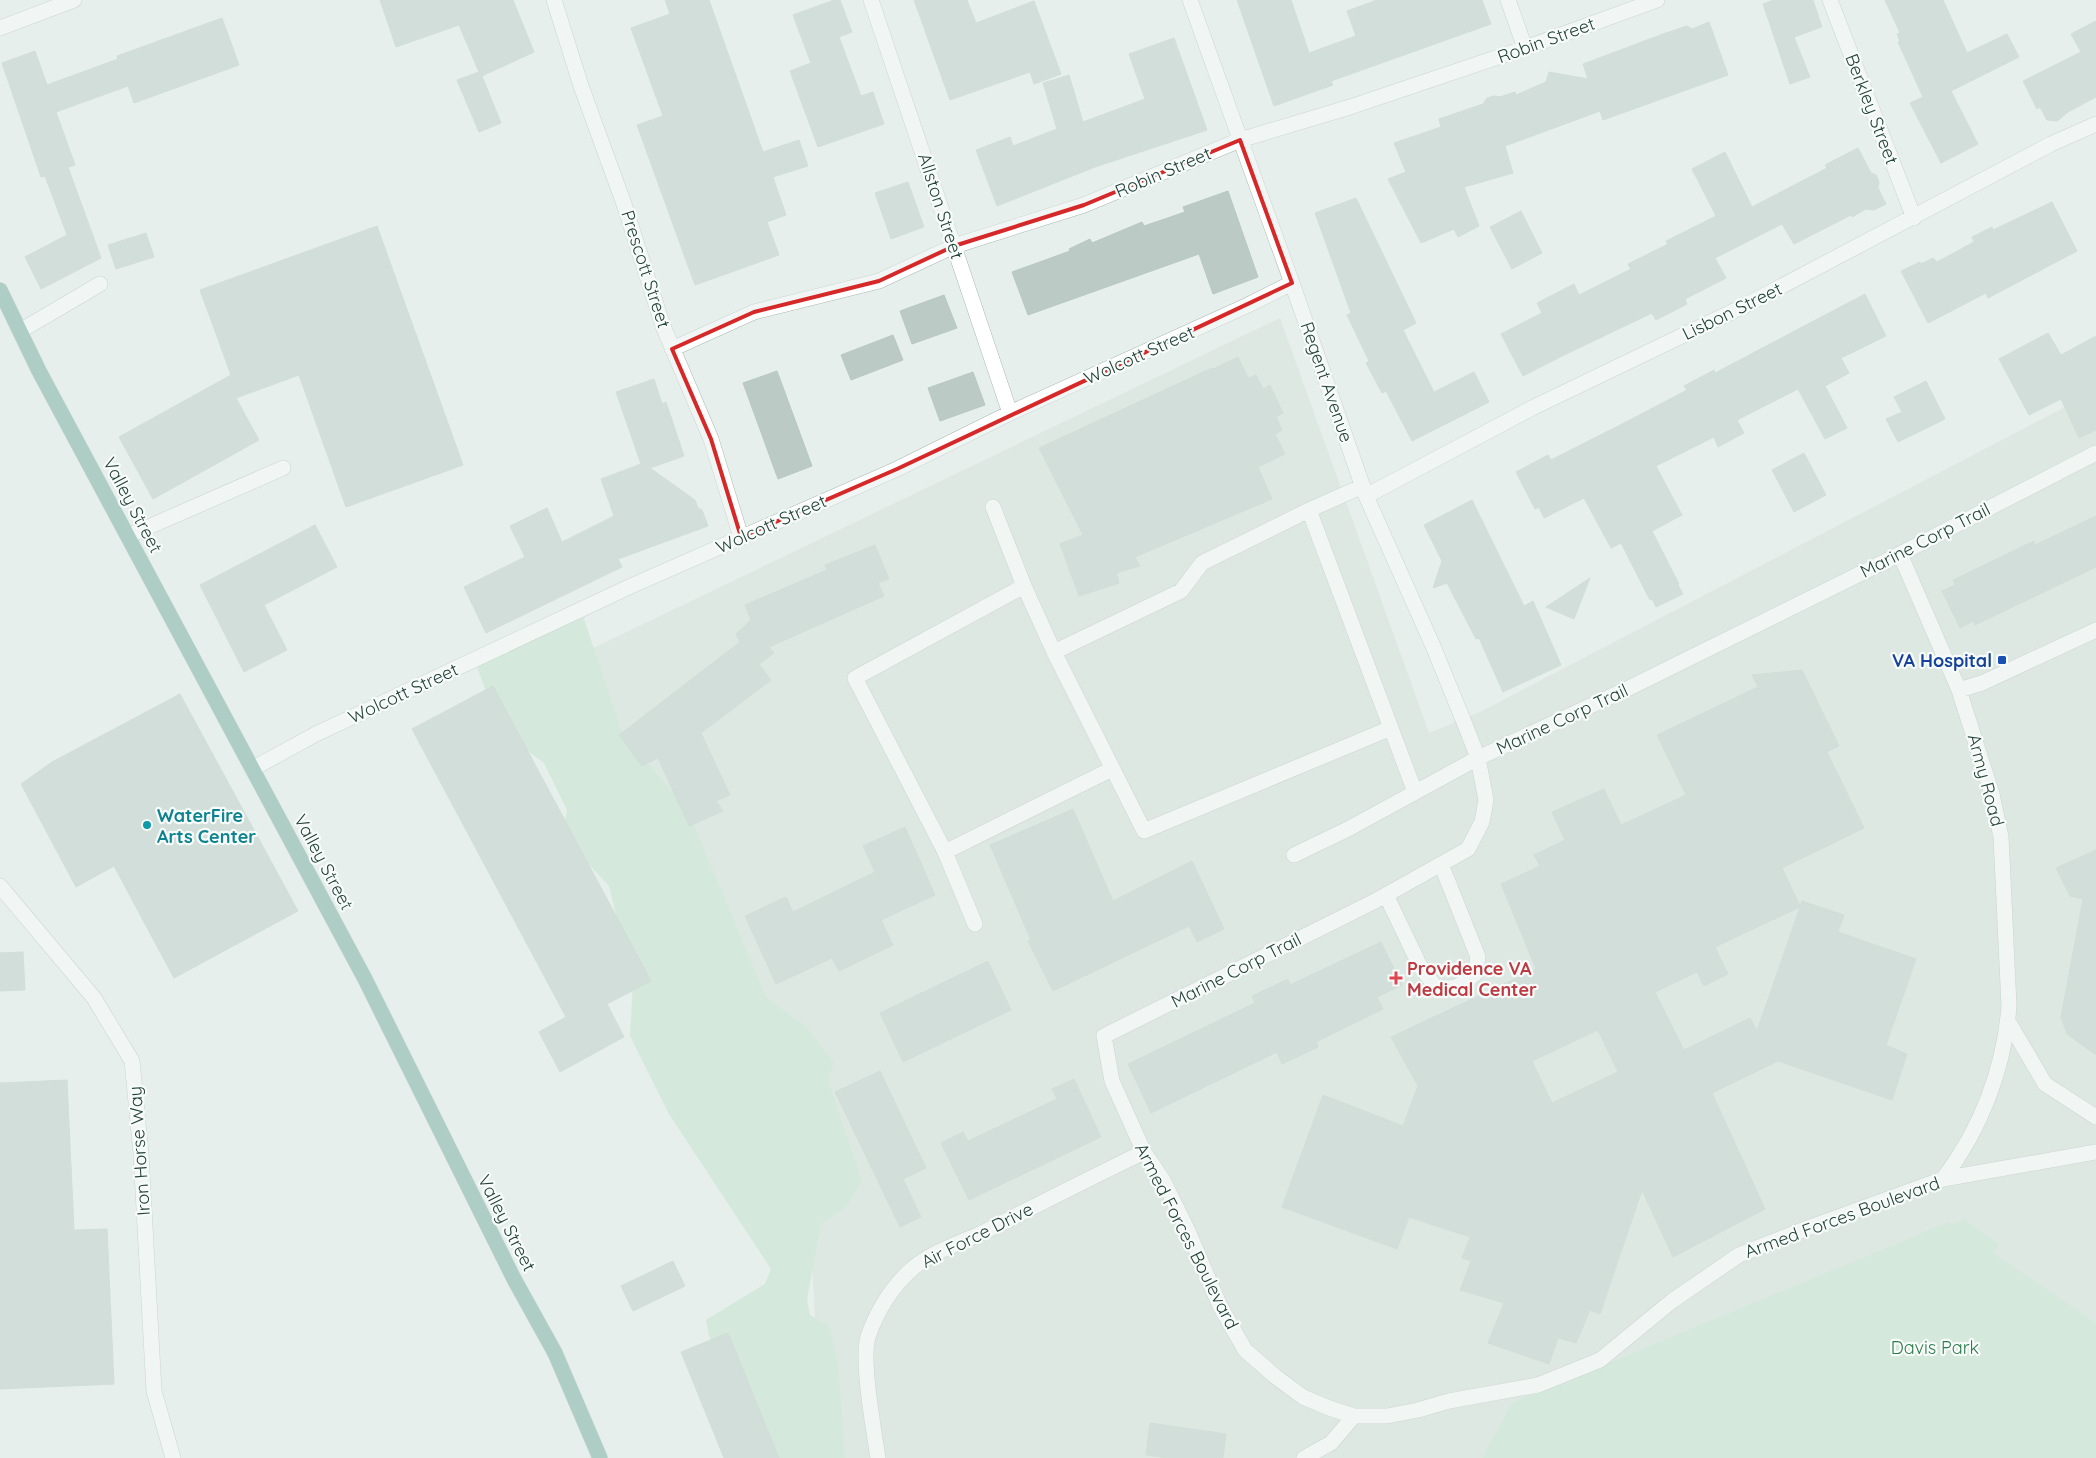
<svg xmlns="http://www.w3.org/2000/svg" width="2096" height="1458" viewBox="0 0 2096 1458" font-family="Quicksand,sans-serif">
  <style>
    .built { fill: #d4dfda }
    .green { fill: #bfe0c8 }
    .building { fill: #bbcac4; stroke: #b8c9c2; fill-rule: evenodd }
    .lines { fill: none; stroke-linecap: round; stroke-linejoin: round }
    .minor-casing { stroke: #a8b8b2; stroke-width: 16 }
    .major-casing { stroke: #c2cac8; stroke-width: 16 }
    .minor { stroke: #fff; stroke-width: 15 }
    .major { stroke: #6aa596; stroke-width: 15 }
    .marked { fill: none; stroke: #d62828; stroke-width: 4; stroke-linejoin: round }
    .transit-dot { fill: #1a4fb4; stroke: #f7fbf9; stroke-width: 2 }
    .culture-dot { fill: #0f9aa8; stroke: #f7fbf9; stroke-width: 2 }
    .health-dot { fill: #e0444e; stroke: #f7fbf9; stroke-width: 2 }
    .labels { text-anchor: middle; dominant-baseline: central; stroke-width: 4.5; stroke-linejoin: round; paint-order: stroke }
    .street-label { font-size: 18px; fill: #24423a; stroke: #f7fbf9 }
    .transit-label { font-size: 18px; font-weight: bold; fill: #164399; stroke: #f7fbf9; text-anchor: end }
    .culture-label { font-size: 18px; font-weight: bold; fill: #0d838f; stroke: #f7fbf9; text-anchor: start }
    .health-label { font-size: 18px; font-weight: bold; fill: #be3a42; stroke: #f7fbf9; text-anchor: start }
    .park-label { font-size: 18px; fill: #2d7a4b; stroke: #f7fbf9 }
  </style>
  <rect width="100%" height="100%" fill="#e6efeb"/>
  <path class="built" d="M 1280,318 L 1429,733 L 1480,712 L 2096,391 L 2096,1323 L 1512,1403 L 1482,1458 L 823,1458 L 811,1247 L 560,664 Z"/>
  <path class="green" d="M 581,615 L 584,619 L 622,733 L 687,809 L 766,997 L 805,1026 L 834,1062 L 828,1080 L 862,1181 L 847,1206 L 821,1224 L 807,1299 L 810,1315 L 829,1326 L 838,1364 L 845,1458 L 749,1458 L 709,1335 L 706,1320 L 765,1284 L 771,1269 L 669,1114 L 630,1036 L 633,983 L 609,886 L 562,836 L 567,810 L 544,763 L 501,731 L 477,667 L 479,661 Z
    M 1964,1219 L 1999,1245 L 1993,1253 L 2096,1323 L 2096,1458 L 1482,1458 L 1512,1403 L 1949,1222 L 1952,1224 Z"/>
  <path class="building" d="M 380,0 L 513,0 L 534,52 L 482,76 L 501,123 L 479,132 L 457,80 L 479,72 L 459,25 L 396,47 Z
    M 665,0 L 709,0 L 763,152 L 799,140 L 808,166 L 773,177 L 786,215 L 767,222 L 779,255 L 695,285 L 637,125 L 663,116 L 631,28 L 670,14 Z
    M 834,0 L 840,0 L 852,32 L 839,37 L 861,96 L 873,92 L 884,124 L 818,147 L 790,71 L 811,63 L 793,15 Z
    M 914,0 L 967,0 L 976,23 L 1034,1 L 1061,74 L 1034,84 L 1030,72 L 950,100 Z
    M 1237,0 L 1291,0 L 1309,53 L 1356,36 L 1347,11 L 1377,0 L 1482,0 L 1491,24 L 1331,81 L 1333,85 L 1274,106 Z
    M 1774,0 L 1813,0 L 1822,27 L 1794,37 L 1810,77 L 1790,84 L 1763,4 Z
    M 1885,0 L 1943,0 L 1967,53 L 2007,34 L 2019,57 L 1951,91 L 1978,144 L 1941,163 L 1910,103 L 1923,97 L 1898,42 L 1900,41 L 1897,34 L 1900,33 Z
    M 222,18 L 239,65 L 134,103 L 128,86 L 56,112 L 75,165 L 68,167 L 101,258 L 41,289 L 25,257 L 67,235 L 45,176 L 41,177 L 2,63 L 35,51 L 47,85 L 118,59 L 117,56 Z
    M 2096,21 L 2096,97 L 2068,112 L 2057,121 L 2047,120 L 2040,107 L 2037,109 L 2023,81 L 2081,52 L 2071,34 Z
    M 1709,22 L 1728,75 L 1603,120 L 1600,111 L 1505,146 L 1513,173 L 1464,187 L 1479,226 L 1458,237 L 1454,229 L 1421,243 L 1388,179 L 1406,172 L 1394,143 L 1441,127 L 1439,119 L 1483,104 L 1487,98 L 1494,96 L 1500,97 L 1515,92 L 1516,95 L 1546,82 L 1549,72 L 1588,79 L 1583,64 L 1663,34 L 1687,26 L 1692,29 Z
    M 1174,38 L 1207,130 L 1095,167 L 997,206 L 976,150 L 1010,137 L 1013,146 L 1057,129 L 1043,83 L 1069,75 L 1083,122 L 1145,99 L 1129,54 Z
    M 1858,148 L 1871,173 L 1876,175 L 1879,182 L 1878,188 L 1886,204 L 1874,210 L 1866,209 L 1852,217 L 1851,215 L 1794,244 L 1782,224 L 1715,258 L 1726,278 L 1685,299 L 1687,304 L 1656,320 L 1652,313 L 1564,355 L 1523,376 L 1501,334 L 1542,313 L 1537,303 L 1574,284 L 1579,295 L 1631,269 L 1628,264 L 1668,244 L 1666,241 L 1716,216 L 1692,169 L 1725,152 L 1752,207 L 1827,168 L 1825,165 Z
    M 908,182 L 924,227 L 891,239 L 875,193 Z
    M 1228,191 L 1258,277 L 1213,294 L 1199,254 L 1028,315 L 1012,272 L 1070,251 L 1069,249 L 1090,239 L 1092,243 L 1142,222 L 1144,226 L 1185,212 L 1183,207 Z
    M 1356,198 L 1416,323 L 1403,330 L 1434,392 L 1474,372 L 1489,402 L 1412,441 L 1386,391 L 1382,393 L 1366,363 L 1369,361 L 1347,315 L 1351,313 L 1315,213 Z
    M 2052,202 L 2077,251 L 1988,298 L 1986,293 L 1928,323 L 1901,271 L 1920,262 L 1921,264 L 1933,258 L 1937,262 L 1974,242 L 1972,237 L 1992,227 L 1993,230 Z
    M 1521,211 L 1542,253 L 1512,269 L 1490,227 Z
    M 377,226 L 463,465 L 346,507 L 299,375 L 236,398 L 259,440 L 153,499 L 119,437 L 231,375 L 200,290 Z
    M 146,233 L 154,257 L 116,269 L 108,245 Z
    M 1865,294 L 1886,336 L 1841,358 L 1849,373 L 1825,386 L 1847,428 L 1825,439 L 1798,389 L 1737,420 L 1744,433 L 1718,447 L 1714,437 L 1656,466 L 1682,515 L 1652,531 L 1679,584 L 1678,585 L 1683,594 L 1656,607 L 1652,599 L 1650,600 L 1621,543 L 1611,548 L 1584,498 L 1544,518 L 1539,507 L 1535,509 L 1516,472 L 1548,455 L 1551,460 L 1630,420 L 1687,390 L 1684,386 L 1714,370 L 1715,373 Z
    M 944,295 L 957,328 L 912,344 L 900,311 Z
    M 2048,333 L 2061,355 L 2096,336 L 2096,430 L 2079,438 L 2061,399 L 2029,415 L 1999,359 Z
    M 893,335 L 903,360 L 851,380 L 841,355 Z
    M 1238,357 L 1248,378 L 1256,375 L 1263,389 L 1270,385 L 1283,413 L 1276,417 L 1282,430 L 1275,434 L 1285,454 L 1258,467 L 1272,499 L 1135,557 L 1140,566 L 1116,573 L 1119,583 L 1079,596 L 1060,544 L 1083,535 L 1039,448 L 1212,368 L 1213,369 Z
    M 777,371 L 812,466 L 778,479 L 743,383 Z
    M 973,372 L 985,405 L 940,421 L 928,388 Z
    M 654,379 L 662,404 L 666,402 L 684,456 L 650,468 L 695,500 L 698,508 L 702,510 L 708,526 L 618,559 L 622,567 L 486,633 L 464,587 L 525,557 L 510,526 L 547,508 L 562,542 L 614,516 L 601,479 L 641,464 L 616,392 Z
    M 1926,381 L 1945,419 L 1898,442 L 1886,419 L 1902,412 L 1894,397 Z
    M 1804,453 L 1826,495 L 1794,512 L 1772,470 Z
    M 1472,500 L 1524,606 L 1533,601 L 1561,665 L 1503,692 L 1479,638 L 1476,639 L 1447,583 L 1433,588 L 1442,561 L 1424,525 Z
    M 2096,516 L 2096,567 L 1975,625 L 1973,621 L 1960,628 L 1942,591 L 1955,585 L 1953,580 L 2034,541 L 2035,545 Z
    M 315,525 L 337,567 L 264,605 L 287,650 L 244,672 L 200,585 Z
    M 875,545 L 889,579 L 878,583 L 884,596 L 769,647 L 774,653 L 759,664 L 771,680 L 701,733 L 730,795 L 716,801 L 723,811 L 689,826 L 658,758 L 642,766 L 619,735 L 740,642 L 736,634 L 751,620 L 745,605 L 827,570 L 825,565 Z
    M 1590,578 L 1574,619 L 1546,607 Z
    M 1802,670 L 1839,746 L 1827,752 L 1864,828 L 1782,868 L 1800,906 L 1802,901 L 1844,915 L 1838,932 L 1916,959 L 1886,1045 L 1907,1054 L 1892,1100 L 1778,1061 L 1712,1093 L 1765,1209 L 1673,1257 L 1642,1190 L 1600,1314 L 1590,1310 L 1576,1343 L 1558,1338 L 1549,1364 L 1488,1343 L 1504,1303 L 1460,1290 L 1471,1261 L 1462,1258 L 1470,1237 L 1409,1217 L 1397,1249 L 1282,1207 L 1323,1095 L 1403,1126 L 1418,1086 L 1391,1037 L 1536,969 L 1501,884 L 1540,866 L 1534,855 L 1565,840 L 1552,812 L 1604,789 L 1621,825 L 1686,795 L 1657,735 L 1758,687 L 1752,675 ZM 1800,907 L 1757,1031 L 1750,1018 L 1684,1050 L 1655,992 L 1697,972 L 1704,986 L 1728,974 L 1715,947 ZM 1598,1030 L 1618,1072 L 1552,1103 L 1532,1061 Z
    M 493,686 L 651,981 L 607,1004 L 624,1037 L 560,1072 L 539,1032 L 566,1017 L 412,729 Z
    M 180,694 L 298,911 L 174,978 L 114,866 L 76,887 L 21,784 L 52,762 Z
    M 1073,809 L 1113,901 L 1192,861 L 1224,929 L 1197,942 L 1189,926 L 1053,991 L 1028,941 L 1031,940 L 990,845 Z
    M 905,827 L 935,895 L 881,920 L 893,945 L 839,971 L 832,958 L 776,984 L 745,916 L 786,897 L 793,912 L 875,872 L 863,846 Z
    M 2096,850 L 2096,1055 L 2067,1034 L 2061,1017 L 2083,899 L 2070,896 L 2056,868 Z
    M 1381,942 L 1402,985 L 1377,997 L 1383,1009 L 1316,1042 L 1318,1047 L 1282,1064 L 1277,1052 L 1151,1113 L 1128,1064 L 1255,1003 L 1252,996 L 1288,979 L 1290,985 Z
    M 23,952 L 25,990 L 0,991 L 0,953 Z
    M 988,961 L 1011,1010 L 903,1062 L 880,1013 Z
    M 880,1071 L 926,1168 L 903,1179 L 921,1217 L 900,1227 L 835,1092 Z
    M 1074,1079 L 1101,1137 L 969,1200 L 941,1143 L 963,1132 L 968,1141 L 1057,1099 L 1052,1089 Z
    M 67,1080 L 74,1230 L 107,1229 L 114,1384 L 0,1389 L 0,1083 Z
    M 673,1261 L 685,1286 L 633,1311 L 621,1286 Z
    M 728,1333 L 779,1458 L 724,1458 L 681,1352 Z
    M 1150,1423 L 1226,1434 L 1223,1458 L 1170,1458 L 1146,1455 Z"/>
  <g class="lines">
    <defs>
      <path id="minor" d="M 554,0 L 581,86 L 624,204 L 663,326 L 711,439 L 741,537
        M 871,0 L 1010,413
        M 1190,0 L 1292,283 L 1366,496 L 1433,646 L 1466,727 L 1478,758 L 1486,800 L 1482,822 L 1468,849 L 1375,901 L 1104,1036 L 1112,1081 L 1144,1152 L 1163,1180 L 1188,1231 L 1220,1306 L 1245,1350 L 1276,1377 L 1303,1397 L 1329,1408 L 1354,1416 L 1387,1416 L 1418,1410 L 1449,1401 L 1538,1385 L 1600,1360 L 1672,1301 L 1739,1255 L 1805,1229 L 1943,1179 L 2096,1152
        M 1508,0 L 1525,48
        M 1830,0 L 1914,218
        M 0,28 L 74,0
        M 20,331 L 100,284
        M 672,349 L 754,312 L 879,281 L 954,246 L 1084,205 L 1240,140 L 1350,107 L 1525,48 L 1657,0
        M 1366,496 L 1532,408 L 1746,305 L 2051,144 L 2096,124
        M 993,507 L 1024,586
        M 1309,510 L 1415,792
        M 128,536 L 283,468
        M 1900,554 L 1959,690 L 1992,794 L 2001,837 L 2009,1006 C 2004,1069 1981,1129 1943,1179
        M 1054,652 L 1144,831 L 1391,728
        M 1959,690 L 1982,683 L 2096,630
        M 252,769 L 316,734 L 631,586 L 897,469 L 1010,413 L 1248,305 L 1292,283
        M 1112,769 L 945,852 L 855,678 L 1024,586 L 1054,652 L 1181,591 L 1202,563 L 1309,510 L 1363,486
        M 945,852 L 975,924
        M 1294,855 L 1348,829 L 1478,758 L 1631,687 L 1900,554 L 2096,453
        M 0,886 L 94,998 L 132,1061 L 141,1154 L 154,1391 L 173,1458
        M 1386,895 L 1420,966 L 1435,986 C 1454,991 1460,986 1475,974 L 1478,957 L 1441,864
        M 2008,1021 L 2045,1084 L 2096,1117
        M 878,1458 C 874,1431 861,1360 868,1337 C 876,1312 893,1285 913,1268 C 934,1251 960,1243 984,1232 C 1037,1205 1090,1178 1144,1152
        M 1304,1458 L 1331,1443 L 1354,1416"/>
      <path id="major" d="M 0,290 L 39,371 L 365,979 L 514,1279 L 555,1353 L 600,1458"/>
    </defs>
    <use href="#minor" class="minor-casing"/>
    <use href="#major" class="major-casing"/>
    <use href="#minor" class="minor"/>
    <use href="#major" class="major"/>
  </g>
  <path d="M0 0H2096V1458H0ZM 1240,140 L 1292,283 L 897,469 L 741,537 L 711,439 L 672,349 L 754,312 L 879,281 L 954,246 L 1084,205 Z" fill="#e6efeb" fill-opacity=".55" fill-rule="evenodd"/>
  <path class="marked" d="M 1240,140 L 1292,283 L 897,469 L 741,537 L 711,439 L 672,349 L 754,312 L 879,281 L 954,246 L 1084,205 Z"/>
  <rect class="transit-dot" x="1997" y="655" width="10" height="10" rx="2.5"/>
  <circle class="culture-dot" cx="147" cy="825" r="5"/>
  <path class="health-dot" d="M1393.5 970.5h5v5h5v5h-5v5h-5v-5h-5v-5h5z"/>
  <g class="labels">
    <g class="street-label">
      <text transform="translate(1546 40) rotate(-20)">Robin Street</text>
      <text transform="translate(1872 109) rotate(69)">Berkley Street</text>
      <text transform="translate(1163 172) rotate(-23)">Robin Street</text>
      <text transform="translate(941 206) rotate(72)">Allston Street</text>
      <text transform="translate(646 269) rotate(72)">Prescott Street</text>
      <text transform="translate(1732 311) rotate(-26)">Lisbon Street</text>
      <text transform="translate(1139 355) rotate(-24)">Wolcott Street</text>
      <text transform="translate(1327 382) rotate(71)">Regent Avenue</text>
      <text transform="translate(133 505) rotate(62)">Valley Street</text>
      <text transform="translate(771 524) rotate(-24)">Wolcott Street</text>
      <text transform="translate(1925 540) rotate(-27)">Marine Corp Trail</text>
      <text transform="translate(403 693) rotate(-25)">Wolcott Street</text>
      <text transform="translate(1562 719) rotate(-25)">Marine Corp Trail</text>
      <text transform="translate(1986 780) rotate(75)">Army Road</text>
      <text transform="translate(324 862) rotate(62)">Valley Street</text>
      <text transform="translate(1236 970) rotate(-27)">Marine Corp Trail</text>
      <text transform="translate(139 1151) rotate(-94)">Iron Horse Way</text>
      <text transform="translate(1842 1217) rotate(-20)">Armed Forces Boulevard</text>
      <text transform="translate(507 1223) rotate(63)">Valley Street</text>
      <text transform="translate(977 1235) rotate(-27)">Air Force Drive</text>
      <text transform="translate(1187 1236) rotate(63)">Armed Forces Boulevard</text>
    </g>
    <g class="transit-label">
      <text x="1992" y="660">VA Hospital</text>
    </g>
    <g class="culture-label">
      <text x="157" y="815">WaterFire<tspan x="157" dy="21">Arts Center</tspan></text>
    </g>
    <g class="health-label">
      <text x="1407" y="968">Providence VA<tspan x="1407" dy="21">Medical Center</tspan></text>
    </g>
    <g class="park-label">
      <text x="1935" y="1347">Davis Park</text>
    </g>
  </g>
</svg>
